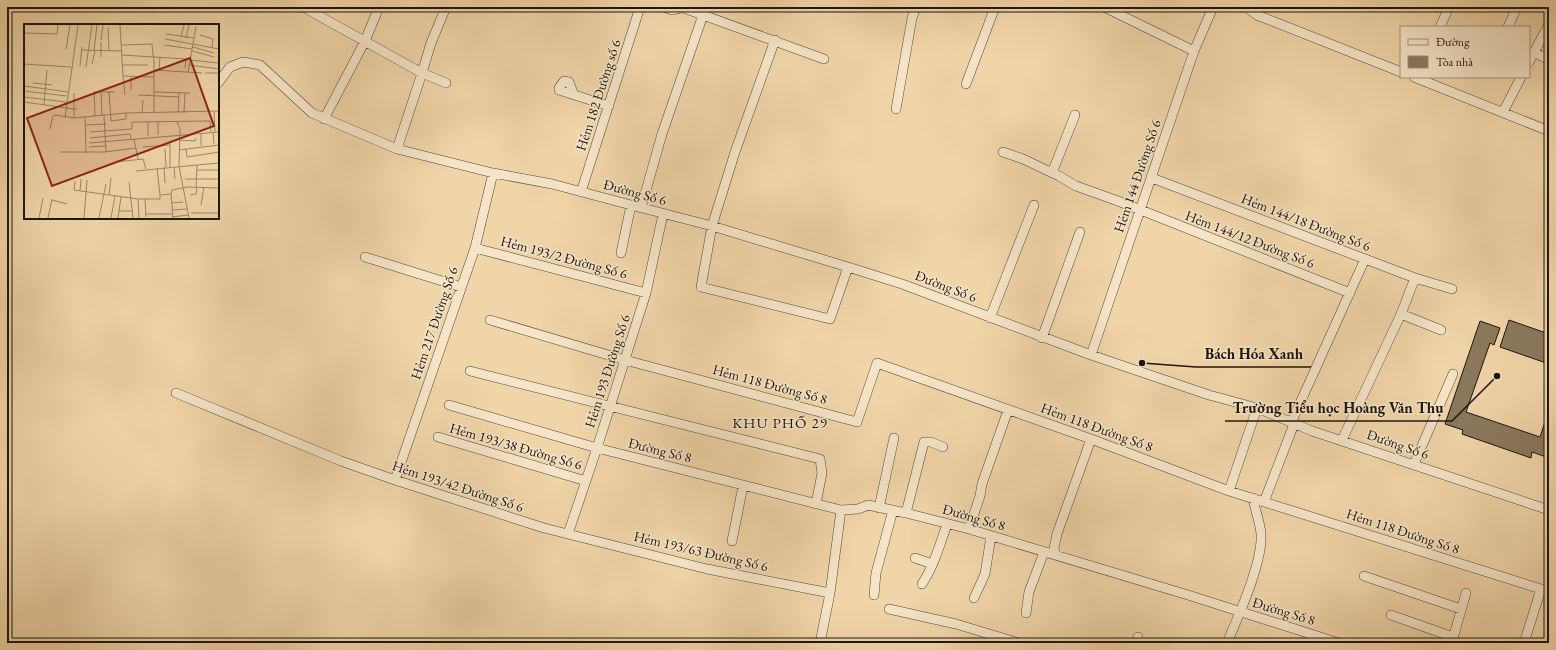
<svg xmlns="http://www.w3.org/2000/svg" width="1556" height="650" viewBox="0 0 1556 650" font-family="'EB Garamond',serif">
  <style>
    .building { fill: #8b795e; stroke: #1e150c }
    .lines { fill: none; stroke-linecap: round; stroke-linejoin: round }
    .minor-casing { stroke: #524533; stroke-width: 10 }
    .minor { stroke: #f5e4c7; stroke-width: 9 }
    .labels { text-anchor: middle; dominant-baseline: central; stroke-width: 3; stroke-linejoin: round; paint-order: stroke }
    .street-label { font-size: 14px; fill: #1e150c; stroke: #f5e4c7 }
    .neighbourhood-label { font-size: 15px; letter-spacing: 1px; fill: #1e150c; stroke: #f5e4c7 }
    .inset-road { fill: none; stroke: #9c886a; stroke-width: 1 }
    .view { fill: #8f2418; fill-opacity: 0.15; stroke: #8f2418; stroke-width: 2 }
    .inset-edge { fill: none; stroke: #1e150c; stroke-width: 2 }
    .leader { fill: none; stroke: #1e150c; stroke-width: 1.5 }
    .callout-dot { fill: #1e150c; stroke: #f5e4c7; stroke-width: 1.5 }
    .callout-label { font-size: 15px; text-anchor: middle; font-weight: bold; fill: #1e150c; stroke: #f5e4c7; stroke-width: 3; stroke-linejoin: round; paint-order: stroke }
  </style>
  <rect width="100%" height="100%" fill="#f0d5a9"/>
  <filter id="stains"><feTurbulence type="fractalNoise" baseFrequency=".005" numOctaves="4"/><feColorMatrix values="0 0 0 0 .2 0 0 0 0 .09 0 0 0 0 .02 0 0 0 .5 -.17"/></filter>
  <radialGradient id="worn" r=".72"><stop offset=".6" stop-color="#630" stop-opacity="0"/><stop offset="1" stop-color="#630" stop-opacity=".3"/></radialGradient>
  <path class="building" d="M 1509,320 L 1549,334 L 1549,364 L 1500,347 Z
    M 1480,321 L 1500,328 L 1494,345 L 1490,343 L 1466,412 L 1540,437 L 1549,410 L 1549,458 L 1532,452 L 1531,458 L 1462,434 L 1463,430 L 1445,424 Z"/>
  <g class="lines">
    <defs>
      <path id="minor" d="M 303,7 L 422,73 L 397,149
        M 446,7 L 431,43 L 422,73 L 446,83
        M 664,7 L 672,10 L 681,8
        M 681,7 L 824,59
        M 1104,7 L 1194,51
        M 1246,7 L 1257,15 L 1401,72
        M 1440,27 L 1449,7
        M 1508,27 L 1517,7
        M 775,40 L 735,152 L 712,226 L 701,287 L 830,319 L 848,267
        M 1534,52 L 1549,60
        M 1529,62 L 1549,24
        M 1414,77 L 1549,131
        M 218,83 L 230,67 L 243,62 L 260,65 L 312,113 L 397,149 L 493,173 L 552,184 L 631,205 L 712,226 L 848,267 L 902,284 L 1091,355 L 1209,395 L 1257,408 L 1312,431 L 1549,510
        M 966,84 L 995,7
        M 574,95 L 569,82 L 564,81 L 559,88 L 559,90 L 609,106
        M 896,109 L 912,18 L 916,7
        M 1503,112 L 1521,77
        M 324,119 L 365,41 L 379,7
        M 1003,152 L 1023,159 L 1059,176 L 1076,186 L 1118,201 L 1350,293
        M 1052,173 L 1075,115
        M 1152,178 L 1415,278 L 1452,289
        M 581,192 L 640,7
        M 641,208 L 662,134 L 703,15
        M 475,248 L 646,293
        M 621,253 L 631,205
        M 365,257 L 461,287
        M 1401,314 L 1441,330
        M 990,318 L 1034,205
        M 490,320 L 625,360 L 857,422 L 877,363 L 1091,439 L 1229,491 L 1541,589 L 1524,643
        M 1042,338 L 1080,232
        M 1091,355 L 1194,51 L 1213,7
        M 470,371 L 820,459 L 822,473 L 816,504
        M 176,393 L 341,461 L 395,480 L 544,528 L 707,569 L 830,593
        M 449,405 L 597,448 L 841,510 L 858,509 L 868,505 L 906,513 L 969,529 L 1188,595 L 1339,643
        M 1291,423 L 1365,259
        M 438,437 L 586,481
        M 1342,440 L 1401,314 L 1415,278
        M 1414,464 L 1453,374
        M 395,480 L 475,248 L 493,173
        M 1229,491 L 1257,408
        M 1264,502 L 1294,424
        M 879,508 L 894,438
        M 906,513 L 924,442 L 931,442 L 943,447
        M 969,529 L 980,496 L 982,484 L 1008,410
        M 568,534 L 597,448 L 646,293 L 663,214
        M 732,541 L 743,486
        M 1055,555 L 1054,548 L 1057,534 L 1091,439
        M 915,558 L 932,564
        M 1364,576 L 1461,609
        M 922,584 C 934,566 940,544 947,524
        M 874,595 L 876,573 L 893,510
        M 974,598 L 985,574 L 991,536
        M 889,609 L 956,624 L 1019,643
        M 1026,613 L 1029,592 L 1044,552
        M 1391,615 L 1453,637
        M 1452,642 L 1466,593
        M 820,643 L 830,593 L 841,510
        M 1135,643 L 1138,637
        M 1227,643 C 1238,617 1263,562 1261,534 C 1260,522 1255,510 1253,498"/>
    </defs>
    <use href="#minor" class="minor-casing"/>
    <use href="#minor" class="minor"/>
  </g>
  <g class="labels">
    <g class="street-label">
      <text transform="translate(598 95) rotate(-72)">Hẻm 182 Đường số 6</text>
      <text transform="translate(1137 176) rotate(-71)">Hẻm 144 Đường Số 6</text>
      <text transform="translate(635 192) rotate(15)">Đường Số 6</text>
      <text transform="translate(1306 222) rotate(21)">Hẻm 144/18 Đường Số 6</text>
      <text transform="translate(1250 239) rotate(21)">Hẻm 144/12 Đường Số 6</text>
      <text transform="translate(564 257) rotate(15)">Hẻm 193/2 Đường Số 6</text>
      <text transform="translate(946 286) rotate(21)">Đường Số 6</text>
      <text transform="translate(434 323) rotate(-71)">Hẻm 217 Đường Số 6</text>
      <text transform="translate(607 371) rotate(-72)">Hẻm 193 Đường Số 6</text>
      <text transform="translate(770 384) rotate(15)">Hẻm 118 Đường Số 8</text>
      <text transform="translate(1097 427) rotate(20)">Hẻm 118 Đường Số 8</text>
      <text transform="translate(1398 444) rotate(19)">Đường Số 6</text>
      <text transform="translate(516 446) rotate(16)">Hẻm 193/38 Đường Số 6</text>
      <text transform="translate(660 450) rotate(14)">Đường Số 8</text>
      <text transform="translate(458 486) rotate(18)">Hẻm 193/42 Đường Số 6</text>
      <text transform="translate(974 517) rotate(16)">Đường Số 8</text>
      <text transform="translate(1403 531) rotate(18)">Hẻm 118 Đường Số 8</text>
      <text transform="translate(701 551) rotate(13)">Hẻm 193/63 Đường Số 6</text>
      <text transform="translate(1284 611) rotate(17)">Đường Số 8</text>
    </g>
    <g class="neighbourhood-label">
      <text x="780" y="422">KHU PHỐ 29</text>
    </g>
  </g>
  <g transform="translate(24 24)">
    <rect width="195" height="195" fill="#f0d5a9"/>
    <path class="inset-road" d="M 96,1 L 99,52 L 130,53M 84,4 L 85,27M 0,9 L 33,10 L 34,1M 142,10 L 170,14M 176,11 L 189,15 L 188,23M 157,13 L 160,1M 162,14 L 165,1M 141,15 L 195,25M 77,16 L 79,1M 98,21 L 128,20 L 129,32M 140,21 L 168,25M 169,23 L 190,29M 42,25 L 46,1M 58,26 L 98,27M 70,27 L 73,1M 168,27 L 190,33M 98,31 L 162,35 L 161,44M 130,32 L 130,89M 77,33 L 77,18M 166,36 L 195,39M 0,40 L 47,43M 0,40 L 1,27M 68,40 L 71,27M 98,41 L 124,41M 165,41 L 195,45M 56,42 L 58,23M 62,43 L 68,1M 130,46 L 178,49M 135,47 L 136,33M 164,48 L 172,3M 181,49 L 195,49M 99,52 L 101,71M 9,59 L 28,61M 0,62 L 44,68M 107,66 L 107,53M 0,67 L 43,72M 77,68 L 78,91M 85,68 L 87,97 L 102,95 L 102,89M 130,68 L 166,69M 50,69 L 50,85 L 53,85M 114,71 L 155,73M 0,73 L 42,78M 0,78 L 50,85 L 50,94M 20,81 L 23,46M 190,88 L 191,108M 118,89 L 119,76M 154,89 L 155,69M 160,89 L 161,69M 80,91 L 82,127M 71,92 L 70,68 L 91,68M 61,93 L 62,129M 41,94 L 54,1M 124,98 L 124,112M 134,98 L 134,111M 153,98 L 156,105 L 155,142 L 165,194M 62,101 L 82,100M 26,105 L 29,92 L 32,91 L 50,94 L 102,89 L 195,87M 66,108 L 108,105 L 108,98 L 186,97 L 187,109M 189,108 L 190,120M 177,109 L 177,122M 66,114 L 106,110 L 107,115M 110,115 L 114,135M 155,116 L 171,117 L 172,114M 65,119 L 195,108M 65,123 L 82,122M 119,123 L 146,121M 141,125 L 142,143M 162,125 L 163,133 L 195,128M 155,126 L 195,121M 36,128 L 80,128 L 112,124M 92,138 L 119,135 L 122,145M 173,141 L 195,139M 140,143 L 141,159M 146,143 L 146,117M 150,143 L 151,155M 133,144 L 136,171M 173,146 L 195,146M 112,147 L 173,141 L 172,163M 161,155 L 195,155M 51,157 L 50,166 L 114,175 L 136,175 L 136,171 L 147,170 L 148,166 L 163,163 L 195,164M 105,158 L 109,194M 56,167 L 57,155M 147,170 L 149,194M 85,171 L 87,154M 166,171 L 172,170 L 173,163M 114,175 L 115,194M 121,175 L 122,193M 28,176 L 43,180M 147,179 L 159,178M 177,181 L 180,163M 148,186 L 163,185M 95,187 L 109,187M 167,189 L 195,189M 122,190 L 148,190M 148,193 L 164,191M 15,194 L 19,174M 24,194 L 28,175M 60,194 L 63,156M 75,194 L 82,160M 87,194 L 91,172M 94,194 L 97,173"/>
    <path class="view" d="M 166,34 L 190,102 L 28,162 L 3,94 Z"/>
    <rect width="195" height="195" class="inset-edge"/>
  </g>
  <path class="leader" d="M1142 363L1196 367H1311M1497 376L1452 421H1225"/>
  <g class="callout-dot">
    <circle cx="1142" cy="363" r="4"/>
    <circle cx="1497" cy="376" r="4"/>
  </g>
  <g class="callout-label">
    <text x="1254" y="359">Bách Hóa Xanh</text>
    <text x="1338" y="413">Trường Tiểu học Hoàng Văn Thụ</text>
  </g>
  <rect width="1556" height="650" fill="none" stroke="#f0d5a9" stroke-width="24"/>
  <rect x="8" y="8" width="1540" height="634" fill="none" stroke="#1e150c" stroke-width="2"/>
  <rect x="12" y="12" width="1532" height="626" fill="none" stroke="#1e150c"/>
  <rect x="1400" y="26" width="130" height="52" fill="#f5e4c7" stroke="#9f917c"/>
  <rect x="1408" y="39" width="20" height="6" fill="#f5e4c7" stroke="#9f917c"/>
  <text x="1436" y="46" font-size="12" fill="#1e150c">Đường</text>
  <rect x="1408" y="56" width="20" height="12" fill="#8b795e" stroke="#9f917c"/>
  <text x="1436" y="66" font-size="12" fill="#1e150c">Tòa nhà</text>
  <rect width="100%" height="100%" filter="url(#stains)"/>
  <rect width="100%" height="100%" fill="url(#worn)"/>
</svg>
